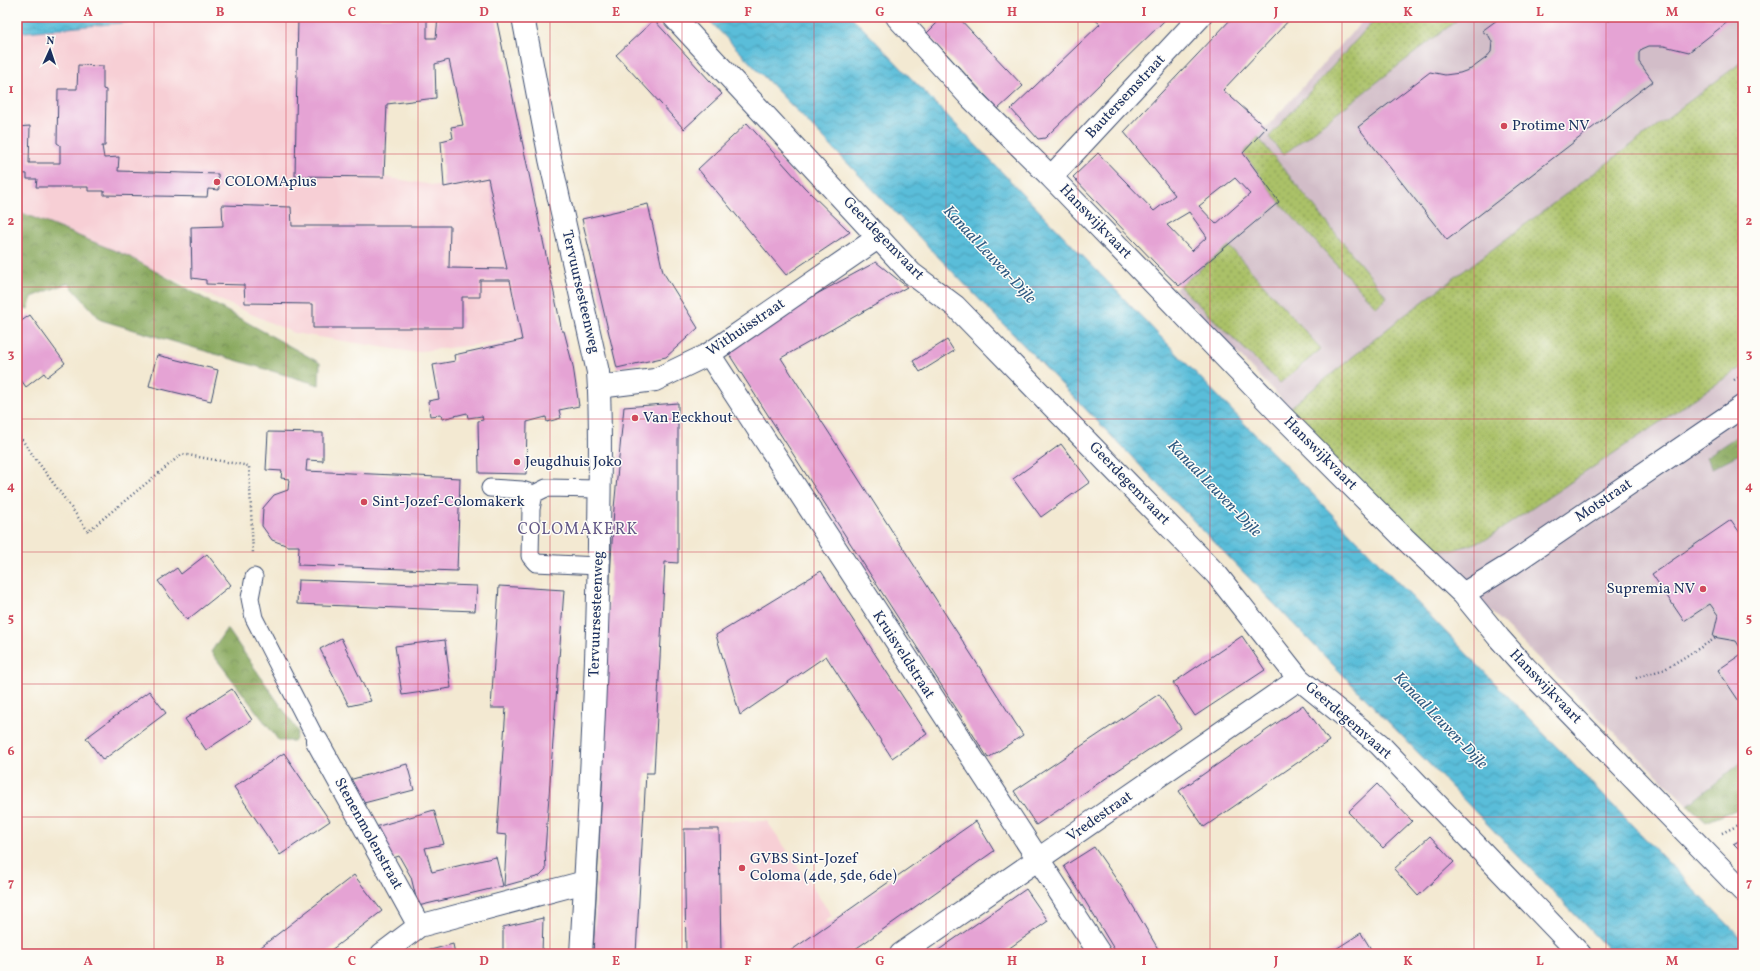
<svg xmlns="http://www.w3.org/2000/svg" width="1760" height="971" viewBox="0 0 1760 971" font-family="Vollkorn,serif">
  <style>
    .built { fill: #f7cfd5 }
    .industrial { fill: #d2bdc8 }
    .green { fill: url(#green-dots); stroke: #627862 }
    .forest { fill: url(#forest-crowns); stroke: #516b5d }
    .water { fill: url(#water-waves); stroke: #3a769c }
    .building { fill: #e5a3d4; fill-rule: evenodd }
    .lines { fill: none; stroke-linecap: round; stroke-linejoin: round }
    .service-casing { stroke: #3b4b6f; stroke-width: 19 }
    .minor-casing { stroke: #3b4b6f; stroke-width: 24 }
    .tertiary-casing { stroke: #3b4b6f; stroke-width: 24 }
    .path { stroke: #3b4b6f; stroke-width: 2.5; stroke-dasharray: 1 3; stroke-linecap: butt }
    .service { stroke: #fff; stroke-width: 17 }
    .minor { stroke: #fff; stroke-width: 22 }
    .tertiary { stroke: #fff; stroke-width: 22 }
    .grid { fill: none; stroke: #d1495b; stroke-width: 1; stroke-opacity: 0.55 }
    .poi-dot { fill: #d1495b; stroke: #fdfcf7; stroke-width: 1.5 }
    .labels { text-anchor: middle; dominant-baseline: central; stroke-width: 3; stroke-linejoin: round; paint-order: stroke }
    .street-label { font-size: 15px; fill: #1b2f5e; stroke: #fdfcf7 }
    .poi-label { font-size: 15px; fill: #1b2f5e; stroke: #fdfcf7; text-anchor: start }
    .water-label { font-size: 16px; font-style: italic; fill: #2e5a83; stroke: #fdfcf7 }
    .neighbourhood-label { font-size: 16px; letter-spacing: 1px; fill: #625887; stroke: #fdfcf7 }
    .neatline { fill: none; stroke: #d1495b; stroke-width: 1.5 }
    .grid-label { font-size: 13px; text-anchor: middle; font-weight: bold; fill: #d1495b }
  </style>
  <defs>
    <pattern id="green-dots" width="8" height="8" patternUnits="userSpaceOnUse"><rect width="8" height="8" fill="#aac167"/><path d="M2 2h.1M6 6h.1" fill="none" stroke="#8a9d58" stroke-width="1.8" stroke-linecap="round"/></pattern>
    <pattern id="forest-crowns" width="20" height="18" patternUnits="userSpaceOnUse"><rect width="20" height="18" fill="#87a75c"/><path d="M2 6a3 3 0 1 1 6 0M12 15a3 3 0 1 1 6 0" fill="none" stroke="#6e884f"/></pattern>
    <pattern id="water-waves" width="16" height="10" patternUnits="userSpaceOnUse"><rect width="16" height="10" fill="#5abdd9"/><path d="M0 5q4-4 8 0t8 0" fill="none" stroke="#4a9ab3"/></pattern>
  </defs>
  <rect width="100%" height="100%" fill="#fdfcf7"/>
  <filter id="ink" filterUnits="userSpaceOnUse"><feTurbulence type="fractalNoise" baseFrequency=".025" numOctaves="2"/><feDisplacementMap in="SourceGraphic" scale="8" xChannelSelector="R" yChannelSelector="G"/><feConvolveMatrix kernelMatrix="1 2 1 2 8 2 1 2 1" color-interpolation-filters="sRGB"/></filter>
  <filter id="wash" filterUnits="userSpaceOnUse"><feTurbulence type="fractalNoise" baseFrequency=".012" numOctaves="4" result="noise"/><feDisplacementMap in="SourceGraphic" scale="16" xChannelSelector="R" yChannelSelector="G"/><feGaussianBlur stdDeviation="0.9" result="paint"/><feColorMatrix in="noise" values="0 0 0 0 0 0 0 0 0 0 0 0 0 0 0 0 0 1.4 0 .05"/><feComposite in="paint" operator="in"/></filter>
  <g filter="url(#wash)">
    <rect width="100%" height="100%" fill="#f3e9d2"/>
    <path class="built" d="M 17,17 L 495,17 L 498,26 L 435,39 L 436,98 L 387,104 L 384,177 L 444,187 L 488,178 L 497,223 L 537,215 L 562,331 L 522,340 L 412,352 L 294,333 L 63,230 L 17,224 Z
      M 683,821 L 767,821 L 832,916 L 825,920 L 846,954 L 684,954 Z"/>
    <path class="industrial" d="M 1366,17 L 1743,17 L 1743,807 L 1705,822 L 1428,550 L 1175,289 L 1279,202 L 1243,153 Z"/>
    <path class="green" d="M 1377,17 L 1461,17 L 1283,155 L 1269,137 Z
      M 1743,61 L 1743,366 L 1485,540 L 1453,550 L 1428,550 L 1281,415 L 1397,321 Z
      M 1258,137 L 1387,297 L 1376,307 L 1279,202 L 1243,153 Z
      M 1229,246 L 1321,349 L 1280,383 L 1179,286 Z"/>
    <path class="forest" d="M 17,211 L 128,256 L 320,363 L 319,385 L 101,320 L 68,283 L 32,297 L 28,309 L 17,310 Z
      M 1743,432 L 1743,452 L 1712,468 L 1706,457 Z
      M 227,628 L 298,731 L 295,741 L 279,741 L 211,652 Z
      M 1743,761 L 1743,807 L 1706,822 L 1688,805 Z"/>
    <path class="water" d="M 17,17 L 147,17 L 142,21 L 25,32 L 17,32 Z
      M 706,17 L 852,17 L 1743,940 L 1743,954 L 1613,954 Z"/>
    <g id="blocks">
      <path class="building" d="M 298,17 L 427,17 L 427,38 L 436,38 L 438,17 L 496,17 L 562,331 L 564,331 L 573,366 L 579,406 L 559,410 L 561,418 L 547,422 L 546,417 L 527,422 L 526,474 L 479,473 L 478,421 L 483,420 L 482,416 L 468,418 L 467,413 L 442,419 L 441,415 L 430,416 L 428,401 L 439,399 L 433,365 L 455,361 L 454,355 L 522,340 L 510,280 L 480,280 L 480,297 L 462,297 L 462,328 L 313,328 L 313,304 L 245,303 L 244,285 L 206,284 L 206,280 L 192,278 L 191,227 L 223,226 L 222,205 L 291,207 L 292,226 L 450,226 L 449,268 L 507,269 L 488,178 L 444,187 L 441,141 L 453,138 L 451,127 L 463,125 L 449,60 L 435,64 L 436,98 L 387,104 L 384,177 L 295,176 Z
        M 943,17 L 958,17 L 1023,86 L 998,109 L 927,33 Z
        M 1095,17 L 1168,17 L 1045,138 L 1038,139 L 1011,109 L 1100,24 L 1093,18 Z
        M 1233,17 L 1292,17 L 1223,90 L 1266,128 L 1243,153 L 1279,202 L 1179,286 L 1156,264 L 1073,177 L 1098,153 L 1154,211 L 1175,195 L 1124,132 ZM 1235,178 L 1250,194 L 1216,224 L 1199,206 ZM 1189,212 L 1207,237 L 1192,251 L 1167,225 Z
        M 1501,17 L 1602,17 L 1609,21 L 1615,17 L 1734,17 L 1689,52 L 1664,46 L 1649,46 L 1642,49 L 1639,53 L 1639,62 L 1653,81 L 1447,240 L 1358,127 L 1430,72 L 1445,75 L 1460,73 L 1471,69 L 1486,58 L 1491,52 L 1492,42 L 1489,36 L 1482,31 Z
        M 654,20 L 722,94 L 684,129 L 616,55 Z
        M 78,65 L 103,66 L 103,89 L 106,90 L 105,146 L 102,146 L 104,158 L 119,157 L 118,171 L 218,174 L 219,190 L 208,189 L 207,197 L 104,195 L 104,191 L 88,191 L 88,187 L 36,187 L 37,179 L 27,179 L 27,174 L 17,173 L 17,127 L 30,126 L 29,163 L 60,163 L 60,145 L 57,143 L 58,89 L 77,89 Z
        M 747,123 L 805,188 L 850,232 L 786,275 L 698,169 Z
        M 648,204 L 663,272 L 698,328 L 666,357 L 617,368 L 582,219 Z
        M 876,262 L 907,287 L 781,358 L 1023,735 L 988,758 L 725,348 L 778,315 Z
        M 30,315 L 65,363 L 47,377 L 44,373 L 26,387 L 21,380 L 17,382 L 17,324 Z
        M 947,340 L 954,351 L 920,372 L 913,361 Z
        M 157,355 L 218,370 L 211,401 L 149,386 Z
        M 678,403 L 678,563 L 665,562 L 654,773 L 646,773 L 636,954 L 593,954 L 603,771 L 599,770 L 614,508 L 624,407 Z
        M 268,432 L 323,433 L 323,461 L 307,460 L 306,471 L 460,478 L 457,571 L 298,565 L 299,546 L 288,546 L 272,540 L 262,526 L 263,508 L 274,495 L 288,490 L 289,479 L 281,478 L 282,471 L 266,470 Z
        M 1061,444 L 1090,482 L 1041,517 L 1013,479 Z
        M 1731,520 L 1743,537 L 1743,652 L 1736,641 L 1713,637 L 1718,615 L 1710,604 L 1684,621 L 1652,574 Z
        M 207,554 L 231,585 L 187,620 L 158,581 L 177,568 L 181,574 Z
        M 821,571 L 927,734 L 892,758 L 826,656 L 740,715 L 716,635 Z
        M 298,580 L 477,586 L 475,611 L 297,604 Z
        M 499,586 L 564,590 L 545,851 L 546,870 L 540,876 L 504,886 L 507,835 L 497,834 L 506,708 L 491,708 Z
        M 1242,636 L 1265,670 L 1195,716 L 1173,683 Z
        M 341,638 L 371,701 L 349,706 L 320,649 Z
        M 445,640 L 451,688 L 402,695 L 395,646 Z
        M 1743,653 L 1743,707 L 1718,670 Z
        M 232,689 L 252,720 L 206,750 L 185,719 Z
        M 149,691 L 166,713 L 103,760 L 86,738 Z
        M 1159,694 L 1181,728 L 1036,825 L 1014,791 Z
        M 1303,705 L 1329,741 L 1204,827 L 1179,791 Z
        M 284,753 L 330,821 L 280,855 L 234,787 Z
        M 407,764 L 414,790 L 360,804 L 349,780 Z
        M 1377,784 L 1412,821 L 1383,848 L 1348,812 Z
        M 434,810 L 444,844 L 425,848 L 432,872 L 496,857 L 503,886 L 418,906 L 411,877 L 399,856 L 390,859 L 372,828 Z
        M 976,821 L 994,851 L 864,943 L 848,954 L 786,954 Z
        M 684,829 L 719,829 L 721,954 L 686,954 Z
        M 1430,836 L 1454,862 L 1418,896 L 1394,869 Z
        M 1743,839 L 1743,854 L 1733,844 Z
        M 1094,847 L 1123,889 L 1161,954 L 1117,954 L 1064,866 Z
        M 354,875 L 382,911 L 356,931 L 326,954 L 252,954 Z
        M 1026,889 L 1048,921 L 1001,954 L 933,954 Z
        M 543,918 L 542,954 L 503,954 L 503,927 Z
        M 1361,933 L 1374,954 L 1328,954 Z
        M 453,944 L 455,954 L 418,954 L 423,952 Z"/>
    </g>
  </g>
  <g filter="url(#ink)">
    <use href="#blocks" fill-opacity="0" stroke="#3b4b6f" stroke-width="1"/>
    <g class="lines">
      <defs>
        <path id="service" d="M 490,488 L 522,490 L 534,494
          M 598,566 L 536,563 L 530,556 L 531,509 L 534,494 L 546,488 L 599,489
          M 254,577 L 250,598 L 254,618 L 317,741"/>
        <path id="minor" d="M 674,17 L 911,273 L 955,306 L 1217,575 L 1299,679 L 1379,744 L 1580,954
          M 897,17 L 971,98 L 1051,177 L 1281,415 L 1406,540 L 1463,594 L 1499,638 L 1525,667 L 1743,891
          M 1051,177 L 1200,17
          M 709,354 L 1100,954
          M 599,387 L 655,380 L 709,354 L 879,237
          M 1463,594 L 1510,565 L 1743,406
          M 317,741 L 419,926
          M 382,954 L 419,926 L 585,882
          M 901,954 L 1299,679"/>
        <path id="tertiary" d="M 523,17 L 550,159 L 598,372 C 602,430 599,487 599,544 C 597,681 589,817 581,954"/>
      </defs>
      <use href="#service" class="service-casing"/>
      <use href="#minor" class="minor-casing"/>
      <use href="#tertiary" class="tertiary-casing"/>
      <path class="path" d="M 1734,380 L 1743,375
        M 17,433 L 88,531 L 182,454 L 249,466 L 253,554
        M 1636,678 L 1665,669 L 1716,638
        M 1722,833 L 1743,823"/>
      <use href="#service" class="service"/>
      <use href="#minor" class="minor"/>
      <use href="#tertiary" class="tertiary"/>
    </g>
  </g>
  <path class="grid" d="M 154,17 L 154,954M 286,17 L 286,954M 418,17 L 418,954M 550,17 L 550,954M 682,17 L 682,954M 814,17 L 814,954M 946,17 L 946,954M 1078,17 L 1078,954M 1210,17 L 1210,954M 1342,17 L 1342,954M 1474,17 L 1474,954M 1606,17 L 1606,954M 17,154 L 1743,154M 17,287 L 1743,287M 17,419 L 1743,419M 17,552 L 1743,552M 17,684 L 1743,684M 17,817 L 1743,817"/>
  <g class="poi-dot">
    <circle cx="1504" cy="126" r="4"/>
    <circle cx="217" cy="182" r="4"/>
    <circle cx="635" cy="418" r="4"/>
    <circle cx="517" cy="462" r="4"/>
    <circle cx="364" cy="502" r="4"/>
    <circle cx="1703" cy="589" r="4"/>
    <circle cx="742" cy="868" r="4"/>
  </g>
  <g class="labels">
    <g class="street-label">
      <text transform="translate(1126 97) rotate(-47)">Bautersemstraat</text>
      <text transform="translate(1095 222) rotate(46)">Hanswijkvaart</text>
      <text transform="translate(883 239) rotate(46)">Geerdegemvaart</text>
      <text transform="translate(580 292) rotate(77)">Tervuursesteenweg</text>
      <text transform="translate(746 328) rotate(-34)">Withuisstraat</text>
      <text transform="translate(1320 454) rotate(45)">Hanswijkvaart</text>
      <text transform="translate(1129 484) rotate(46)">Geerdegemvaart</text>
      <text transform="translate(1604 501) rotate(-34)">Motstraat</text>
      <text transform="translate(597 614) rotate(-88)">Tervuursesteenweg</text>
      <text transform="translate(903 655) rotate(57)">Kruisveldstraat</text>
      <text transform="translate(1545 687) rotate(46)">Hanswijkvaart</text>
      <text transform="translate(1348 721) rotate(41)">Geerdegemvaart</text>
      <text transform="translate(1100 817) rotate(-35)">Vredestraat</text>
      <text transform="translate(368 834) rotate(61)">Stenenmolenstraat</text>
    </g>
    <g class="poi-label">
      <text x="1512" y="126">Protime NV</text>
      <text x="225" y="182">COLOMAplus</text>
      <text x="643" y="418">Van Eeckhout</text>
      <text x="525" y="462">Jeugdhuis Joko</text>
      <text x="372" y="502">Sint-Jozef-Colomakerk</text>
      <text x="1695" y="589" text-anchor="end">Supremia NV</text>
      <text x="750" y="859">GVBS Sint-Jozef<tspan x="750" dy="17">Coloma (4de, 5de, 6de)</tspan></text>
    </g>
    <g class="water-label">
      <text transform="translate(989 255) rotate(47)">Kanaal Leuven-Dijle</text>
      <text transform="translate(1214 489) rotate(46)">Kanaal Leuven-Dijle</text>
      <text transform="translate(1440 721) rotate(46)">Kanaal Leuven-Dijle</text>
    </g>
    <g class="neighbourhood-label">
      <text x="578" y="530">COLOMAKERK</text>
    </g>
  </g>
  <rect width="1760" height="971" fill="none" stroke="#fdfcf7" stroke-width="44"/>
  <g transform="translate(50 50) rotate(3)" stroke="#fdfcf7" stroke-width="3" paint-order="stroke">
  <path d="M0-3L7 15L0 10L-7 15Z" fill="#1b2f5e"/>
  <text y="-6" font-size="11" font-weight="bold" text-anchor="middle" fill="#1b2f5e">N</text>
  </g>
  <rect x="22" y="22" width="1716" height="927" class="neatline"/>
  <g class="grid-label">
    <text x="88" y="16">A</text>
    <text x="220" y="16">B</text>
    <text x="352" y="16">C</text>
    <text x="484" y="16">D</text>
    <text x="616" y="16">E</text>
    <text x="748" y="16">F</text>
    <text x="880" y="16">G</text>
    <text x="1012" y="16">H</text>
    <text x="1144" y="16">I</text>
    <text x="1276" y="16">J</text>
    <text x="1408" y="16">K</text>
    <text x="1540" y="16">L</text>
    <text x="1672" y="16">M</text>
    <text x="11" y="93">1</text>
    <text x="1749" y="93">1</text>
    <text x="11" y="225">2</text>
    <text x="1749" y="225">2</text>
    <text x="11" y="358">3</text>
    <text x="1749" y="358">3</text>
    <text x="11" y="490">4</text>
    <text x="1749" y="490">4</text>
    <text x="11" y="622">5</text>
    <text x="1749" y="622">5</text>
    <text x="11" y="755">6</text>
    <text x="1749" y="755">6</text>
    <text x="11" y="887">7</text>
    <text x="1749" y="887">7</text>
    <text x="88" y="965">A</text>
    <text x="220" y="965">B</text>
    <text x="352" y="965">C</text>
    <text x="484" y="965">D</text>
    <text x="616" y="965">E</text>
    <text x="748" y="965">F</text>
    <text x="880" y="965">G</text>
    <text x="1012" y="965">H</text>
    <text x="1144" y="965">I</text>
    <text x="1276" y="965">J</text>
    <text x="1408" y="965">K</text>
    <text x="1540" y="965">L</text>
    <text x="1672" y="965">M</text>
  </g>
</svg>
